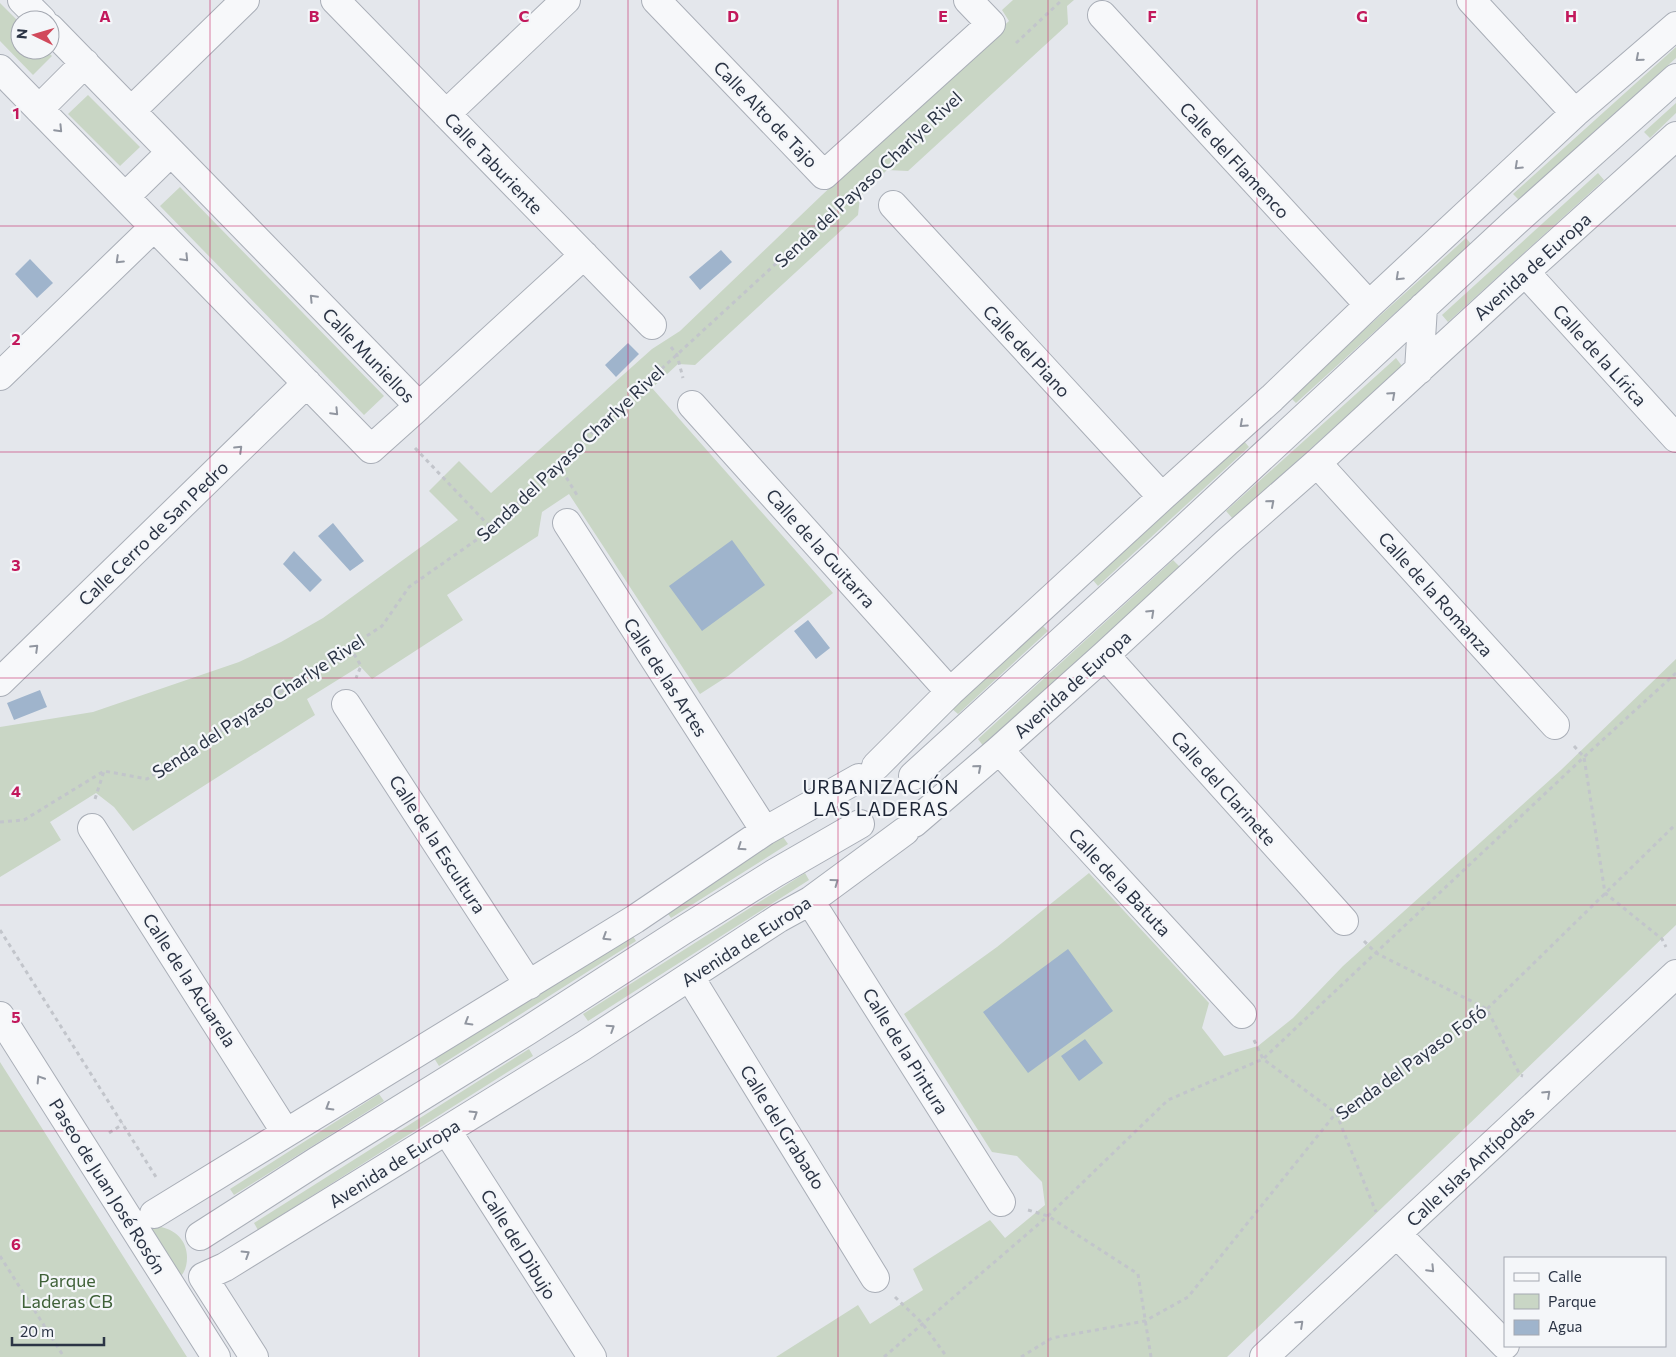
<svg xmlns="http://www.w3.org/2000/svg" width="1676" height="1357" viewBox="0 0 1676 1357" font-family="Commissioner,sans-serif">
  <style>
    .green { fill: #c9d6c5 }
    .water { fill: #9fb4cc }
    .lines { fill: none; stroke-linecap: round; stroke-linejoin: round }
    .minor-casing { stroke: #a9aeb7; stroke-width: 30 }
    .path { stroke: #c2c5cb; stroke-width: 3; stroke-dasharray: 4 4; stroke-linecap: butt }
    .minor { stroke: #f7f8fa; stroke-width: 28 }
    .oneway { stroke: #9196a0 }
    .grid { fill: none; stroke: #c2185b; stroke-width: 1; stroke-opacity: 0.55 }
    .labels { text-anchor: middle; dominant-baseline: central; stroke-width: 4.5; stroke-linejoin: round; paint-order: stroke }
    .street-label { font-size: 18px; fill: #2b3445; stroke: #f4f6f9 }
    .park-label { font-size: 18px; fill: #3f6138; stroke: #f4f6f9 }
    .neighbourhood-label { font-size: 19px; letter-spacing: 1px; fill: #1d2536; stroke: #f4f6f9 }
    .grid-label { font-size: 16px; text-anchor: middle; font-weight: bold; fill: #c2185b; stroke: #f4f6f9; stroke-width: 4.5; stroke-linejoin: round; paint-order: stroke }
  </style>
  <rect width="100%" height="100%" fill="#e4e7ec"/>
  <path class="green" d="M 1013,0 L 1074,0 L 1067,6 L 1068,24 L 908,171 L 887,170 L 860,197 L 858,215 L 695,365 L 678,364 L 652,388 L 833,593 L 728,676 L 700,694 L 569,494 L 542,512 L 538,536 L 447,595 L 463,620 L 372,679 L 360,666 L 307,699 L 315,715 L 133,831 L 114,807 L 96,793 L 50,822 L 61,840 L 0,877 L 0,727 L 93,712 L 239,662 L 281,642 L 323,618 L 458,520 L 429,491 L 459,461 L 491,493 L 652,349 L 680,331 L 822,195 L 1009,21 L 1002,10 Z
    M 0,3 L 20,23 L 20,50 L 46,50 L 52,56 L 33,75 L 0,41 Z
    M 1676,47 L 1676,58 L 1519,200 L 1513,194 Z
    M 88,95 L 140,147 L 120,166 L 68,114 Z
    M 1676,103 L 1676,113 L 1650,138 L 1644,132 Z
    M 1598,173 L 1604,180 L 1448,322 L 1442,315 Z
    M 180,187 L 384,396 L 364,415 L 160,206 Z
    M 1466,238 L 1471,244 L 1296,403 L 1290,397 Z
    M 1396,358 L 1402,366 L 1233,519 L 1226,511 Z
    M 1243,440 L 1249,447 L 1098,586 L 1092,579 Z
    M 1173,560 L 1180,567 L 984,747 L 978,739 Z
    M 1042,625 L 1048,631 L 958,714 L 951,708 Z
    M 1676,659 L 1676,925 L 1227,1357 L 776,1357 L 858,1305 L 870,1324 L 923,1290 L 913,1269 L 990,1220 L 1005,1238 L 1045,1205 L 1042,1182 L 1017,1156 L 992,1152 L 904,1014 L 997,947 L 1089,873 L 1209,1003 L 1202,1028 L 1224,1056 L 1258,1046 L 1293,1018 L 1343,966 L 1561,770 Z
    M 783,837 L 788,844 L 671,918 L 666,911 Z
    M 805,873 L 809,880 L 588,1021 L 583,1014 Z
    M 631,933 L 636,941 L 439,1066 L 434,1058 Z
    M 529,1049 L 533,1056 L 258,1230 L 254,1223 Z
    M 0,1062 L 187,1357 L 0,1357 Z
    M 379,1094 L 384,1101 L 234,1195 L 230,1189 Z
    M 161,1227 C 169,1229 176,1232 181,1239 C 189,1249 189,1267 181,1276 L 151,1228 Z"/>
  <path class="water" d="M 721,250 L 732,262 L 700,290 L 689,277 Z
    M 30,259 L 53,283 L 37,298 L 15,274 Z
    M 628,343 L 639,354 L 616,377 L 605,365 Z
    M 333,523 L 364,561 L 350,571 L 318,536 Z
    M 732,540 L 765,585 L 702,631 L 669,586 Z
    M 294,551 L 322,580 L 310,592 L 283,564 Z
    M 808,620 L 830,648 L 816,659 L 794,631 Z
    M 40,690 L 47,707 L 14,720 L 7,703 Z
    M 1068,949 L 1113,1011 L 1028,1073 L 983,1012 Z
    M 1085,1039 L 1103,1063 L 1079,1081 L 1061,1056 Z"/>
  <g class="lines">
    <defs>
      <path id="minor" d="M 22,0 L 42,20
        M 335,0 L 652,325
        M 656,0 L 824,175 L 991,24 L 968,0
        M 1471,0 L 1575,113
        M 1102,15 L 1369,305
        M 0,69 L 371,449 L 419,406 L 50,28
        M 39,109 L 85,63
        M 131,111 L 245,0
        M 446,114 L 566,0
        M 125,197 L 171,152
        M 893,205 L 1162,497
        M 1525,272 L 1676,438
        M 1419,370 L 1423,307
        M 0,376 L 154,227
        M 692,405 L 950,692
        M 419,406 L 584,255
        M 1317,463 L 1555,725
        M 567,523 L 765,831
        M 1105,655 L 1344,921
        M 0,682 L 307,383
        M 346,704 L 529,985
        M 999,750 L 1242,1014
        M 876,766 L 950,692 L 1162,497 L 1272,398 L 1369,305 L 1575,113 L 1676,26
        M 913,776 L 1168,544 L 1515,222 L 1676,78
        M 914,823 L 999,750 L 1105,655 L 1227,542 L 1317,463 L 1525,272 L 1676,136
        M 92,828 L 286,1133
        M 810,901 L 1001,1202
        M 693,975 L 696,987 L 875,1278
        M 0,1016 L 216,1357
        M 447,1131 L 592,1357
        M 154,1214 L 635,919 L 765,831 L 859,778
        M 1397,1234 L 1505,1345
        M 200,1236 L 317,1161 L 527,1031 L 682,931 L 775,873 L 860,824
        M 254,1357 L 203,1277 L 225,1267 L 583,1046 L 779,918 L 810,901 L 905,831
        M 1264,1357 L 1676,974"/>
    </defs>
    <use href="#minor" class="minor-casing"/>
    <path class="path" d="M 1016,43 L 1062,0
      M 671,347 L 677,355 L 683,378
      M 415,448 L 492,529
      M 558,464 L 577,495
      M 350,647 L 361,666 L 356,678
      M 1574,746 L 1584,757 L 1605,893 L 1662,939 L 1666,947
      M 95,799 L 104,771
      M 0,822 L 24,820 L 104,771 L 147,779 L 382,626 L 409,587 L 492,529 L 558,464 L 868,179
      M 0,930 L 156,1177
      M 1364,941 L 1376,953 L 1487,1009 L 1520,1075 L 1523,1076
      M 1254,1040 L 1263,1059 L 1336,1113 L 1376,1212
      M 109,1133 L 123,1124
      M 1028,1210 L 1048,1216 L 1138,1274 L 1151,1357
      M 0,1256 L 64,1357
      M 895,1297 L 922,1323 L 947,1357
      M 884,1357 L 1048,1216 L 1168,1100 L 1263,1059 L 1584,757 L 1676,673
      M 1021,1357 L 1052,1338 L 1145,1321 L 1188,1297 L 1336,1113 L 1487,1009 L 1676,824"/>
    <use href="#minor" class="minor"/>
  </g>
  <defs><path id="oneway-chevron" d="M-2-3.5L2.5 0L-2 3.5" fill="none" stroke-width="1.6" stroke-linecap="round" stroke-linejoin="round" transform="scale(1.25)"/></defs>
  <g class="oneway">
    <use href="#oneway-chevron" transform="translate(1639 58) rotate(139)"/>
    <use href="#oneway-chevron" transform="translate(59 129) rotate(46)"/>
    <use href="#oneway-chevron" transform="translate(1518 166) rotate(137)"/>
    <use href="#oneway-chevron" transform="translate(185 258) rotate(46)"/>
    <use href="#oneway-chevron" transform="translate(119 260) rotate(136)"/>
    <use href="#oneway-chevron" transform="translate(1399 277) rotate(137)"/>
    <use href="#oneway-chevron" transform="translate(313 298) rotate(-134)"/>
    <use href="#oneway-chevron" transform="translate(1392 395) rotate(-42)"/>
    <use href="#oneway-chevron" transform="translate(335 412) rotate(46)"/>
    <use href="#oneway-chevron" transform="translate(1243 424) rotate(138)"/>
    <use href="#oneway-chevron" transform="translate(239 449) rotate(-44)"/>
    <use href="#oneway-chevron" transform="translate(1271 503) rotate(-41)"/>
    <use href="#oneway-chevron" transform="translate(1151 613) rotate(-43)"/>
    <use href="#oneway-chevron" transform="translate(35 648) rotate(-44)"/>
    <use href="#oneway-chevron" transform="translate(978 768) rotate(-41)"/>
    <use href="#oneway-chevron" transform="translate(741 847) rotate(146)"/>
    <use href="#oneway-chevron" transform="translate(835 882) rotate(-36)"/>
    <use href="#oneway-chevron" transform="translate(606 937) rotate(148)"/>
    <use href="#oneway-chevron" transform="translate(468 1022) rotate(149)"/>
    <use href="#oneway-chevron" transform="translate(611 1028) rotate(-33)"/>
    <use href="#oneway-chevron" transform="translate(40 1079) rotate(-122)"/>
    <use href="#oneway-chevron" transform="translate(1547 1094) rotate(-43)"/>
    <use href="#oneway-chevron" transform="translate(329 1107) rotate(149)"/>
    <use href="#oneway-chevron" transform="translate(474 1114) rotate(-32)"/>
    <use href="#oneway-chevron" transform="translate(246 1254) rotate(-32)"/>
    <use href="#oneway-chevron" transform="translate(1431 1269) rotate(46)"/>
    <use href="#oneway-chevron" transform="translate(1300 1324) rotate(-43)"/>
  </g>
  <path class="grid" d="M 210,0 L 210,1357M 419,0 L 419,1357M 628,0 L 628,1357M 838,0 L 838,1357M 1048,0 L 1048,1357M 1257,0 L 1257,1357M 1466,0 L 1466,1357M 0,226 L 1676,226M 0,452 L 1676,452M 0,678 L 1676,678M 0,905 L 1676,905M 0,1131 L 1676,1131"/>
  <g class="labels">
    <g class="street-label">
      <text transform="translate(766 114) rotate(46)">Calle Alto de Tajo</text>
      <text transform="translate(1235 160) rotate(47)">Calle del Flamenco</text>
      <text transform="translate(494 163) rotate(46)">Calle Taburiente</text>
      <text transform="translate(868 179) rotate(-43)">Senda del Payaso Charlye Rivel</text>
      <text transform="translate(1532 266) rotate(-42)">Avenida de Europa</text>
      <text transform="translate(1027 351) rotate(47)">Calle del Piano</text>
      <text transform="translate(369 355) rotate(46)">Calle Muniellos</text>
      <text transform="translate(1600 355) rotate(48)">Calle de la Lírica</text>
      <text transform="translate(570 453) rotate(-43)">Senda del Payaso Charlye Rivel</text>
      <text transform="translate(153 533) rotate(-44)">Calle Cerro de San Pedro</text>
      <text transform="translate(821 548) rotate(48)">Calle de la Guitarra</text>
      <text transform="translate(1436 594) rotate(48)">Calle de la Romanza</text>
      <text transform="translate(666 677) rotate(57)">Calle de las Artes</text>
      <text transform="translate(1072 684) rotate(-42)">Avenida de Europa</text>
      <text transform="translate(258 706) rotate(-33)">Senda del Payaso Charlye Rivel</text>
      <text transform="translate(1224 788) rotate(48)">Calle del Clarinete</text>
      <text transform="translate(438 844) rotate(57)">Calle de la Escultura</text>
      <text transform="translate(1120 882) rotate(47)">Calle de la Batuta</text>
      <text transform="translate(746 941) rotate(-33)">Avenida de Europa</text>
      <text transform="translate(190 980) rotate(57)">Calle de la Acuarela</text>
      <text transform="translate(906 1051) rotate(58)">Calle de la Pintura</text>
      <text transform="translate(1411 1062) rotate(-36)">Senda del Payaso Fofó</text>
      <text transform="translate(783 1127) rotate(58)">Calle del Grabado</text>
      <text transform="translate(394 1163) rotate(-32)">Avenida de Europa</text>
      <text transform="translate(1470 1166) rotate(-43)">Calle Islas Antípodas</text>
      <text transform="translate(108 1186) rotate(58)">Paseo de Juan José Rosón</text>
      <text transform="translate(519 1244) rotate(58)">Calle del Dibujo</text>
    </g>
    <g class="park-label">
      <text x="67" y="1280">Parque<tspan x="67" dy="21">Laderas CB</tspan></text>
    </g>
    <g class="neighbourhood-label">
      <text x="881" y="786">URBANIZACIÓN<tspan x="881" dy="22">LAS LADERAS</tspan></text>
    </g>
  </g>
  <g class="grid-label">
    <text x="105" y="22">A</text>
    <text x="314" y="22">B</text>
    <text x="524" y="22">C</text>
    <text x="733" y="22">D</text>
    <text x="943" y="22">E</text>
    <text x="1152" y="22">F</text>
    <text x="1362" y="22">G</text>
    <text x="1571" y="22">H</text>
    <text x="16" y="119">1</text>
    <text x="16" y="345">2</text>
    <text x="16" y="571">3</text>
    <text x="16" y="797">4</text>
    <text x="16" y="1023">5</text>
    <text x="16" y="1250">6</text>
  </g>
  <rect x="1504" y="1257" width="162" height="90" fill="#f4f6f9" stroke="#a4a8b1"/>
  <rect x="1514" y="1273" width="25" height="8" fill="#f7f8fa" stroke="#a4a8b1"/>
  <text x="1548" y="1282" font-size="15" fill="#2b3445">Calle</text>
  <rect x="1514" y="1294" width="25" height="15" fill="#c9d6c5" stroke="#a4a8b1"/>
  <text x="1548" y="1307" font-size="15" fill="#2b3445">Parque</text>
  <rect x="1514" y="1320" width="25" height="15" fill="#9fb4cc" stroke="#a4a8b1"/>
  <text x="1548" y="1332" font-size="15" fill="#2b3445">Agua</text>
  <g transform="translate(35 35) rotate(275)"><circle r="24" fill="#f4f6f9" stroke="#a4a8b1"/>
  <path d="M0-4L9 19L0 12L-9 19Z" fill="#d1495b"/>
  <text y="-8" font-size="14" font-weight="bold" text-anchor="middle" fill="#2b3445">N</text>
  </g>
  <path d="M12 1337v8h92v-8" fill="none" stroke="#2b3445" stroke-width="2.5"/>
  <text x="20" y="1337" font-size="15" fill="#2b3445" stroke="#f4f6f9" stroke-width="4" paint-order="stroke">20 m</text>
</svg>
